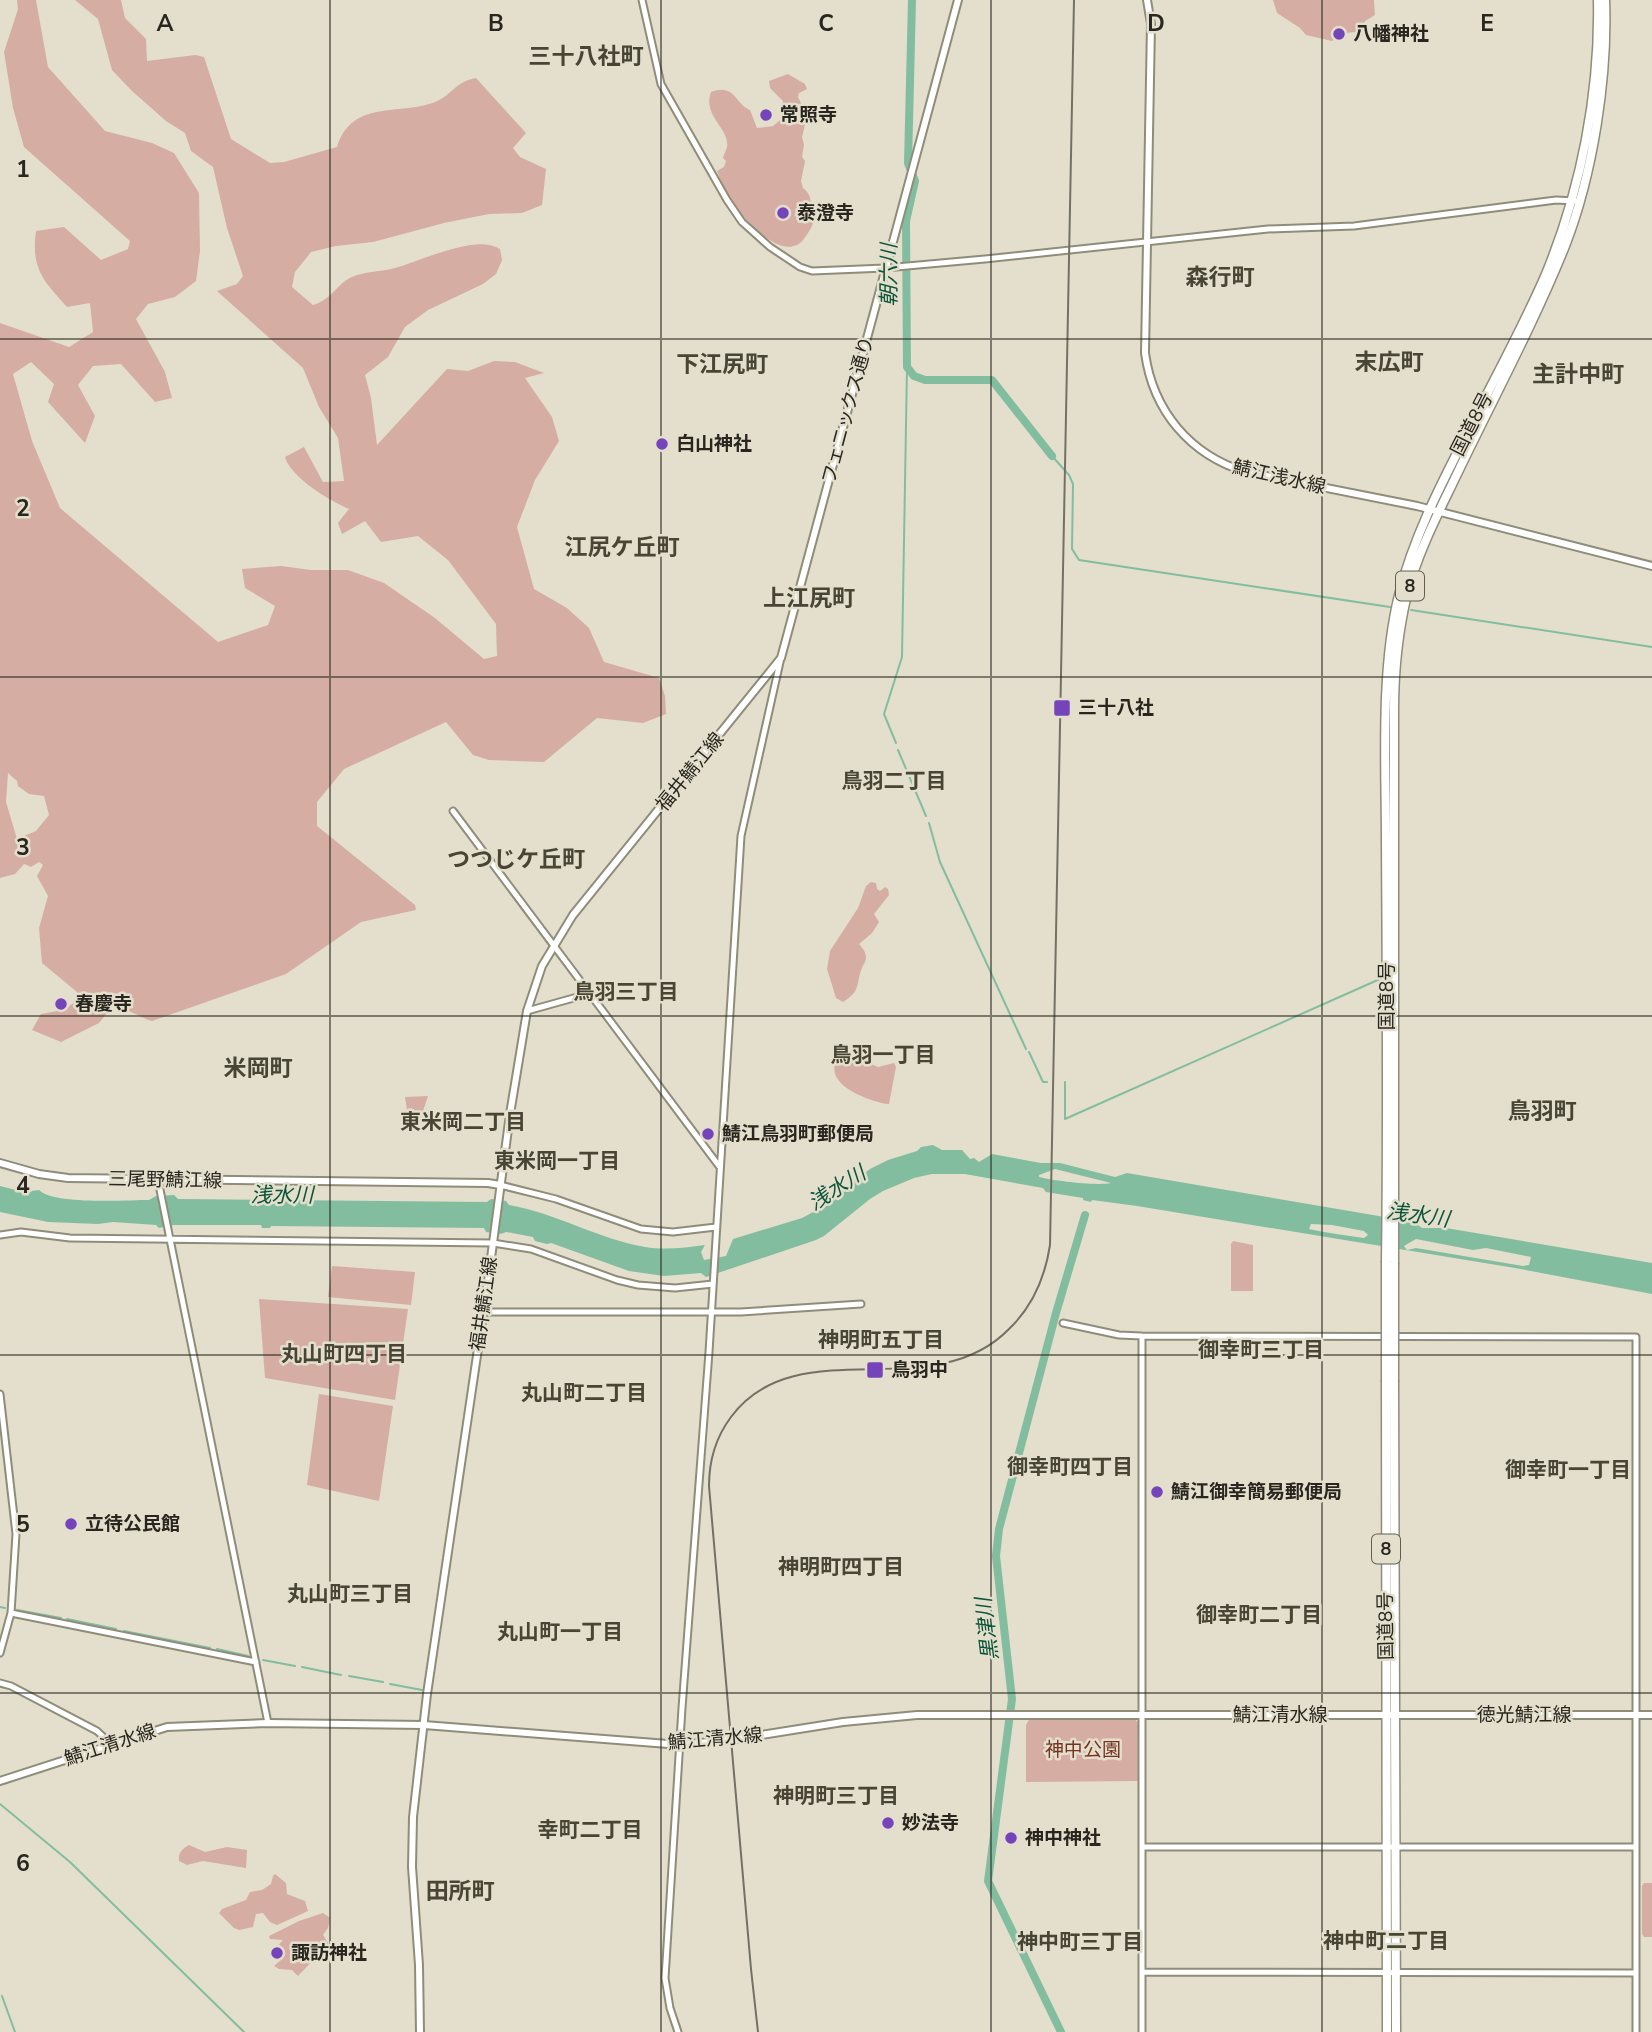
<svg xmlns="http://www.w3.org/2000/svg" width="1652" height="2032" viewBox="0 0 1652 2032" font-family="'Nunito Sans','Noto Sans JP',sans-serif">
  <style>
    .green { fill: #d5ada3; fill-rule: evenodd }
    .water { fill: #83bda0; fill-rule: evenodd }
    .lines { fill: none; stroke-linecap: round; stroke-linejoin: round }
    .stream { stroke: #83bda0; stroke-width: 2 }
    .river { stroke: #83bda0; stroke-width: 8 }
    .tertiary-casing { stroke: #8f8c7a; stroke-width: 9 }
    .secondary-casing { stroke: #8f8c7a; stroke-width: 10 }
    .trunk-casing { stroke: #8f8c7a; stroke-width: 11 }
    .tertiary { stroke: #fff; stroke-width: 5 }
    .secondary { stroke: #fff; stroke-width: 6 }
    .trunk { stroke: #fff; stroke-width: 8 }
    .tram { stroke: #737165; stroke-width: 2 }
    .trunk-bridge-casing { stroke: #8f8c7a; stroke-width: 11; stroke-linecap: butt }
    .trunk-bridge { stroke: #fff; stroke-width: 8 }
    .grid { fill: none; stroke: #28261f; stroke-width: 2; stroke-opacity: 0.55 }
    .poi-dot { fill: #7543ba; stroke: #e3dfcc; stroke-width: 2.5 }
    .labels { text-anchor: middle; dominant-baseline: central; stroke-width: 5; stroke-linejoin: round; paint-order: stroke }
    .shield { fill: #e3dfcc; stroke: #605e53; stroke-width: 2 }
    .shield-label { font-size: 18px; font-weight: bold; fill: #28261f }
    .poi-label { font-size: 19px; font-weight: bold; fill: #28261f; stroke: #e3dfcc; text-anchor: start }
    .street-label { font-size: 19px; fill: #28261f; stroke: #e3dfcc }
    .park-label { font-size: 19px; fill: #783221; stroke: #e3dfcc }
    .water-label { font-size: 21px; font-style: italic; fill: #0c553a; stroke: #e3dfcc }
    .neighbourhood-label { font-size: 21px; font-weight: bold; fill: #484535; stroke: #e3dfcc }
    .quarter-label { font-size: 23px; font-weight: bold; fill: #484535; stroke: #e3dfcc }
    .grid-label { font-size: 23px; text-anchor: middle; font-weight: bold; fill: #28261f; stroke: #e3dfcc; stroke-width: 5; stroke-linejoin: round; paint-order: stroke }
  </style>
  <rect width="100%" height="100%" fill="#e3dfcc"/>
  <path class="green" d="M 17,0 L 36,0 L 48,67 L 105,131 L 152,143 L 174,153 L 199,193 L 200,251 L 196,281 L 175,297 L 148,304 L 136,319 L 165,372 L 172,398 L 155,402 L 121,364 L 93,366 L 78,385 L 95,416 L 85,443 L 48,402 L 54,384 L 31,362 L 13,374 L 32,441 L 60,508 L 218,642 L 268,625 L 275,606 L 245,588 L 242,569 L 281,566 L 311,570 L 348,570 L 384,583 L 435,618 L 484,659 L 497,656 L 496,624 L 448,560 L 418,536 L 381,542 L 365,521 L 342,534 L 338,523 L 349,509 C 329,500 291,478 285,457 L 304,447 L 323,482 L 344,481 L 338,438 L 319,407 L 303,368 L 217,291 L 237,284 L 243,276 L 227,228 L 213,167 L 191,151 L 185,133 L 166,121 L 132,91 L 112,70 L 98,19 L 75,0 L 121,0 L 125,18 L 146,39 L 147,61 L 195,55 L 204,57 L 231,139 L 270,163 L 284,162 L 337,147 C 352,99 399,116 435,102 C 451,96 456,81 476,78 L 526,133 L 513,148 L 520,157 L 546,169 L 542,205 L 522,213 L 489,214 L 444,223 L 373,242 L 336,246 L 311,252 L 295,272 L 292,287 L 313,305 C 332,300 337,283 352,277 C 365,271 382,272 395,268 C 421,261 477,233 500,249 L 502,260 L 496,274 L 483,284 L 428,310 L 405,327 L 388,357 L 365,375 L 371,398 L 377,445 L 447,369 L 468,371 L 494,361 L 515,362 L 544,373 L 525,378 L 552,417 L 559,441 L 535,480 L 517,527 L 534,589 L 567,608 L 589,628 L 604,662 L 659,678 L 665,696 L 666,714 L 643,723 L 597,718 L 544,762 L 489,760 L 473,755 L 446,722 L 344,769 L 317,802 L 317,826 L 415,905 L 416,910 L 361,922 L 286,974 L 152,1021 C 138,1017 128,1008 113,1006 L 99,1023 L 61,1042 L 32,1030 L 41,1014 L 63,1010 L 83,997 L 42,963 L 39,928 L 48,896 L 37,876 L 43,865 L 39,862 L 31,867 L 24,864 L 15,874 L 0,878 L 0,323 L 69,347 L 93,332 L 90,303 L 67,307 C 43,280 31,269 36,231 L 64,227 L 101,260 L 128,249 L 130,241 L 24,147 L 13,108 L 4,52 L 18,9 ZM 8,773 L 17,781 L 18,786 L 29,794 L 44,796 L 49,815 L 36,831 L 17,839 L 6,802 Z
    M 1273,0 L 1374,0 L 1375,15 L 1365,21 L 1364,27 L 1368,31 L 1361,36 L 1354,32 L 1347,33 L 1332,41 L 1306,35 L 1300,28 L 1277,13 Z
    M 788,74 L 805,84 L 807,89 L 799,93 L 798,97 L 801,103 L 805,125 L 802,137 L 804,145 L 802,157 L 805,161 L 801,181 L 803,188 C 812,195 811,202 810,212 L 814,216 C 814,225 809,232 803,240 C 781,266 735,210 725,191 C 721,185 720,178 717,171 L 724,167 L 726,161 L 723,158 C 724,154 726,151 727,147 C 730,128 702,116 711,92 C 735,83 735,104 750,110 L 757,128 L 773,126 L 780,120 L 783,101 L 770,88 L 769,81 Z
    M 871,882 L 876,883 L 877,889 L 880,891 L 885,887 L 888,889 L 889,895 L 874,914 L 879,922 L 872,933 L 859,944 C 861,947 864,949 865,953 C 868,959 864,963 862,968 C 855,985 862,990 843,1002 L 836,998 L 827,969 L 830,951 L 858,908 L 866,886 Z
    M 861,1060 L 878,1067 L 894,1063 L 896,1067 L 889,1104 C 872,1102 828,1087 835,1064 Z
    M 428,1096 L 421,1117 L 408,1116 L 405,1097 Z
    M 1233,1241 L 1253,1245 L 1253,1291 L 1231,1291 L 1231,1244 Z
    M 332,1266 L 415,1272 L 411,1305 L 328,1297 Z
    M 259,1299 L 408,1309 L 395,1400 L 265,1378 Z
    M 319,1394 L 393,1406 L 379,1501 L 307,1485 Z
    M 1133,1718 L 1140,1724 L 1140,1781 L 1026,1782 L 1026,1725 L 1029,1720 Z
    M 189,1845 L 205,1852 L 227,1847 L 247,1850 L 246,1868 L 203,1861 L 187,1865 L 179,1861 C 178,1853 182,1849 189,1845 Z
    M 275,1874 L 286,1883 L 287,1894 L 305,1901 L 308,1911 L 277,1925 L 270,1922 L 263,1913 L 256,1914 L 253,1927 L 239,1930 L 234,1928 L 219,1913 L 222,1909 L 246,1900 L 250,1892 L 262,1890 L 271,1884 L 273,1876 Z
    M 1644,1883 L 1652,1883 L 1652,1937 L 1644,1937 L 1642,1934 L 1642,1886 Z
    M 323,1913 L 330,1918 L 328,1928 L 323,1935 L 330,1946 L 326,1953 L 317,1956 L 298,1976 L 292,1970 L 279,1969 L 274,1966 L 283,1958 L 283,1950 L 277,1952 L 275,1949 L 283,1940 L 270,1939 L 269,1936 L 299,1921 Z"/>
  <path class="water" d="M 933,1145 L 942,1150 L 962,1150 L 970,1159 L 974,1158 L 979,1162 L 992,1154 L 1041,1163 L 1060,1163 L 1115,1177 L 1127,1173 L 1414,1222 L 1422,1228 L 1446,1228 L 1652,1263 L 1652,1294 L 1515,1268 L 1137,1206 L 1092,1200 L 1091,1202 L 1083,1200 L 1083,1198 L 1046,1192 L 1043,1188 L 965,1174 L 932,1174 L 914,1178 L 883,1191 L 870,1199 L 824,1236 L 816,1240 L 706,1277 L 701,1273 L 664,1276 L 629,1271 L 551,1243 L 547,1244 L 535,1241 L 533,1237 L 506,1232 L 501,1234 L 486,1232 L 484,1228 L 271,1226 L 270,1228 L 262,1228 L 261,1225 L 174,1225 L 159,1228 L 156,1225 L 113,1222 L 98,1224 L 48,1222 L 0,1212 L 0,1186 L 24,1192 L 39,1190 C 53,1205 127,1200 149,1200 L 156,1196 L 174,1195 L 178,1199 L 487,1202 L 491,1199 L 506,1201 L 509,1205 C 556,1213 598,1239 645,1247 C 665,1250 685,1248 705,1245 L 701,1252 L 704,1260 L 726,1256 L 733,1239 L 802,1218 L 815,1211 L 870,1169 L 888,1160 L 917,1151 L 921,1147 ZM 1055,1169 L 1111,1183 C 1096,1186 1055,1181 1039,1177 L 1039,1175 ZM 1311,1224 L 1332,1225 L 1364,1231 L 1368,1235 L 1364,1238 C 1345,1235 1327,1233 1309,1229 ZM 1416,1239 L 1473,1250 L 1486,1248 L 1531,1257 L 1529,1265 L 1523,1266 L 1416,1248 L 1407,1250 L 1404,1246 Z"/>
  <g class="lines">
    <path class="stream" d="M 1052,456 L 1069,475 L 1073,484 L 1072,549 L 1079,560 L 1390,607
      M 1411,610 L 1652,647
      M 896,743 L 884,714 L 902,657 L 907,367
      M 898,750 L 926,816
      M 929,823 L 940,862 L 1026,1049
      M 1029,1052 L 1043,1082 L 1047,1082
      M 1065,1082 L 1065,1119 L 1380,979
      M 0,1607 L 5,1608
      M 17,1610 L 61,1618
      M 67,1619 L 116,1629
      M 124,1631 L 210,1648
      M 217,1649 L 248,1656
      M 263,1660 L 295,1666
      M 302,1667 L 341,1675
      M 349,1676 L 383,1682
      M 390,1684 L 422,1690
      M 0,1804 L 70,1862 L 244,2032
      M 2,1996 L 15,2032"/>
    <path class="river" d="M 912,0 L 908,163 L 915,181 L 906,221 L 907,367 L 914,376 L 925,380 L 992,380 L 1052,456
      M 1061,2032 L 988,1881 L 1012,1699 L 996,1556 L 999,1529 L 1056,1313 L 1085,1215"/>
    <defs>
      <path id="tertiary" d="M 642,0 L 661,84 L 727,200 L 742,222 L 770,247 L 800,267 L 812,271 L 885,268 L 985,259 L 1268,229 L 1354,226 L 1556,200 L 1575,201
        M 453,811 L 719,1166
        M 527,1011 L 588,994
        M 158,1180 L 268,1723
        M 500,1185 L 556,1199 L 641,1229 L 673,1232 L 716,1227
        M 0,1235 L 21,1232 L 70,1238 L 493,1243 L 531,1249 L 617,1280 L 638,1285 L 675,1288 L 713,1284
        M 483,1312 L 741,1312 L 861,1304
        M 1063,1323 L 1119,1335 L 1142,1336 L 1636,1337 L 1636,2032
        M 1142,1336 L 1142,2032
        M 0,1394 L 16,1534 L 11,1613 L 0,1653
        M 11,1613 L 256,1662
        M 0,1683 L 11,1686 L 97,1731 L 111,1744
        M 1142,1847 L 1635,1847
        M 1142,1972 L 1636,1973
        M 678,2032 L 670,2008 L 665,1978 L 682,1708 L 709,1352 L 741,836 L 780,662"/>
      <path id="secondary" d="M 1147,0 L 1151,24 L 1145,353 C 1153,411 1190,455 1246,472 L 1417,506 L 1652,566
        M 0,1163 L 39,1174 L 68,1178 L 488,1183 L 500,1185
        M 0,1781 L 167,1727 L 268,1723 L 424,1725 L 681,1745 L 736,1739 L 843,1722 L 917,1715 L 1652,1715
        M 420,2032 L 419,1965 L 412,1867 L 413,1817 L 427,1694 L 488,1281 L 510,1114 L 527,1011 L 542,966 L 573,915 L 781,658 L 958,0"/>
      <path id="trunk" d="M 1386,1261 C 1388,1122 1387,982 1386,843 C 1386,764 1380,672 1399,595 C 1416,527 1451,466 1482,404 C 1504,361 1527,318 1546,274 C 1581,189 1600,93 1598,0
        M 1394,1263 L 1394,710 C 1394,671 1398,632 1407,594 C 1418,551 1439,512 1458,472 C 1494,397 1534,323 1565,246 C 1593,174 1608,77 1605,0
        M 1386,1382 L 1387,2032
        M 1394,1382 L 1396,2032"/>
    </defs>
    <use href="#tertiary" class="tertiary-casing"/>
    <use href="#secondary" class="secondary-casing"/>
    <use href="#trunk" class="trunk-casing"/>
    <use href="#tertiary" class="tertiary"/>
    <use href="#secondary" class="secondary"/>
    <use href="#trunk" class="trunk"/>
    <path class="tram" d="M 758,2032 L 751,1969 L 709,1486 C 709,1461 716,1437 731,1417 C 797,1328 932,1408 1009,1329 C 1033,1306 1045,1278 1050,1245 L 1074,0"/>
    <defs>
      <path id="trunk-bridge" d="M 1394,1263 L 1394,1382
        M 1386,1382 L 1386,1261"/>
    </defs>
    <use href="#trunk-bridge" class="trunk-bridge-casing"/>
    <use href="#trunk-bridge" class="trunk-bridge"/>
  </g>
  <path class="grid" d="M 330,0 L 330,2032M 661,0 L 661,2032M 991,0 L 991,2032M 1322,0 L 1322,2032M 0,339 L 1652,339M 0,677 L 1652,677M 0,1016 L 1652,1016M 0,1355 L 1652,1355M 0,1693 L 1652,1693"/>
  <g class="poi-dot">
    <circle cx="1339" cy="34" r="7"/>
    <circle cx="766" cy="115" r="7"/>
    <circle cx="783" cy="213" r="7"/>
    <circle cx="662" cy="444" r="7"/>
    <rect x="1053" y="699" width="18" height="18" rx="3.5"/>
    <circle cx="61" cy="1004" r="7"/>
    <circle cx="708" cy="1134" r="7"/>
    <rect x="866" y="1361" width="18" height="18" rx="3.5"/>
    <circle cx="1157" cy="1492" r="7"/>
    <circle cx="71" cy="1524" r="7"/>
    <circle cx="888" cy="1823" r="7"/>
    <circle cx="1011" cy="1838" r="7"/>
    <circle cx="277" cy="1953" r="7"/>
  </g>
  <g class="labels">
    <g class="shield">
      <rect x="1396" y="571.5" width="28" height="29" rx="5"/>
      <rect x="1372" y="1534.5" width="28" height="29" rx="5"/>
    </g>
    <g class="shield-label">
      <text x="1410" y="586">8</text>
      <text x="1386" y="1549">8</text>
    </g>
    <g class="poi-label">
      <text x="1353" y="34">八幡神社</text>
      <text x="780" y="115">常照寺</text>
      <text x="797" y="213">泰澄寺</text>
      <text x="676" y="444">白山神社</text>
      <text x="1078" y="708">三十八社</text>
      <text x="75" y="1004">春慶寺</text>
      <text x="722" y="1134">鯖江鳥羽町郵便局</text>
      <text x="891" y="1370">鳥羽中</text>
      <text x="1171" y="1492">鯖江御幸簡易郵便局</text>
      <text x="85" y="1524">立待公民館</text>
      <text x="902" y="1823">妙法寺</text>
      <text x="1025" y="1838">神中神社</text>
      <text x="291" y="1953">諏訪神社</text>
    </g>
    <g class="street-label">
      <text transform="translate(848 410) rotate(-75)">フェニックス通り</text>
      <text transform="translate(1472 424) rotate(-63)">国道8号</text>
      <text transform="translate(1279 477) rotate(13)">鯖江浅水線</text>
      <text transform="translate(690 772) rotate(-51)">福井鯖江線</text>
      <text transform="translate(1387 996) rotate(-90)">国道8号</text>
      <text transform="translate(165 1180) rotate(1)">三尾野鯖江線</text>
      <text transform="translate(484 1304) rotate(-82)">福井鯖江線</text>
      <text transform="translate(1386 1626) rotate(-91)">国道8号</text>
      <text x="1280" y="1715">鯖江清水線</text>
      <text x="1524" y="1715">徳光鯖江線</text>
      <text transform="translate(715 1739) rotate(-5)">鯖江清水線</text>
      <text transform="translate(110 1745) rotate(-18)">鯖江清水線</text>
    </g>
    <g class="park-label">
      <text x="1083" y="1750">神中公園</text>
    </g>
    <g class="water-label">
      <text transform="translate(889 275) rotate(-90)">朝六川</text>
      <text transform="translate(837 1188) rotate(-32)">浅水川</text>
      <text x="282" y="1195">浅水川</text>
      <text transform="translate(1418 1215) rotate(8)">浅水川</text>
      <text transform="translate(987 1629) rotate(-97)">黒津川</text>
    </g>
    <g class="neighbourhood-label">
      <text x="894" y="781">鳥羽二丁目</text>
      <text x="626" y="992">鳥羽三丁目</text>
      <text x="883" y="1055">鳥羽一丁目</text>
      <text x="463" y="1122">東米岡二丁目</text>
      <text x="557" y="1161">東米岡一丁目</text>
      <text x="881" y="1340">神明町五丁目</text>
      <text x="1261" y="1350">御幸町三丁目</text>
      <text x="344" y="1354">丸山町四丁目</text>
      <text x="584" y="1393">丸山町二丁目</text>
      <text x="1070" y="1467">御幸町四丁目</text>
      <text x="1568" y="1470">御幸町一丁目</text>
      <text x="841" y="1567">神明町四丁目</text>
      <text x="350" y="1594">丸山町三丁目</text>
      <text x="1259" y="1615">御幸町二丁目</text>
      <text x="560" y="1632">丸山町一丁目</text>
      <text x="836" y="1796">神明町三丁目</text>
      <text x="590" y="1830">幸町二丁目</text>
      <text x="1386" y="1941">神中町二丁目</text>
      <text x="1080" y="1942">神中町三丁目</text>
    </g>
    <g class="quarter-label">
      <text x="586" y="56">三十八社町</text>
      <text x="1220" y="277">森行町</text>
      <text x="1389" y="362">末広町</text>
      <text x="722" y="364">下江尻町</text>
      <text x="1578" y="374">主計中町</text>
      <text x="622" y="547">江尻ケ丘町</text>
      <text x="809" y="598">上江尻町</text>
      <text x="516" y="859">つつじケ丘町</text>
      <text x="258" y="1068">米岡町</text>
      <text x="1542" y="1111">鳥羽町</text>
      <text x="460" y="1891">田所町</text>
    </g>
  </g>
  <g class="grid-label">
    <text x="165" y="31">A</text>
    <text x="496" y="31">B</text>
    <text x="826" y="31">C</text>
    <text x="1156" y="31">D</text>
    <text x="1487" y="31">E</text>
    <text x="23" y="177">1</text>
    <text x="23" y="516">2</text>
    <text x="23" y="855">3</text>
    <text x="23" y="1193">4</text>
    <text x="23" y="1532">5</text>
    <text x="23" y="1871">6</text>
  </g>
</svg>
